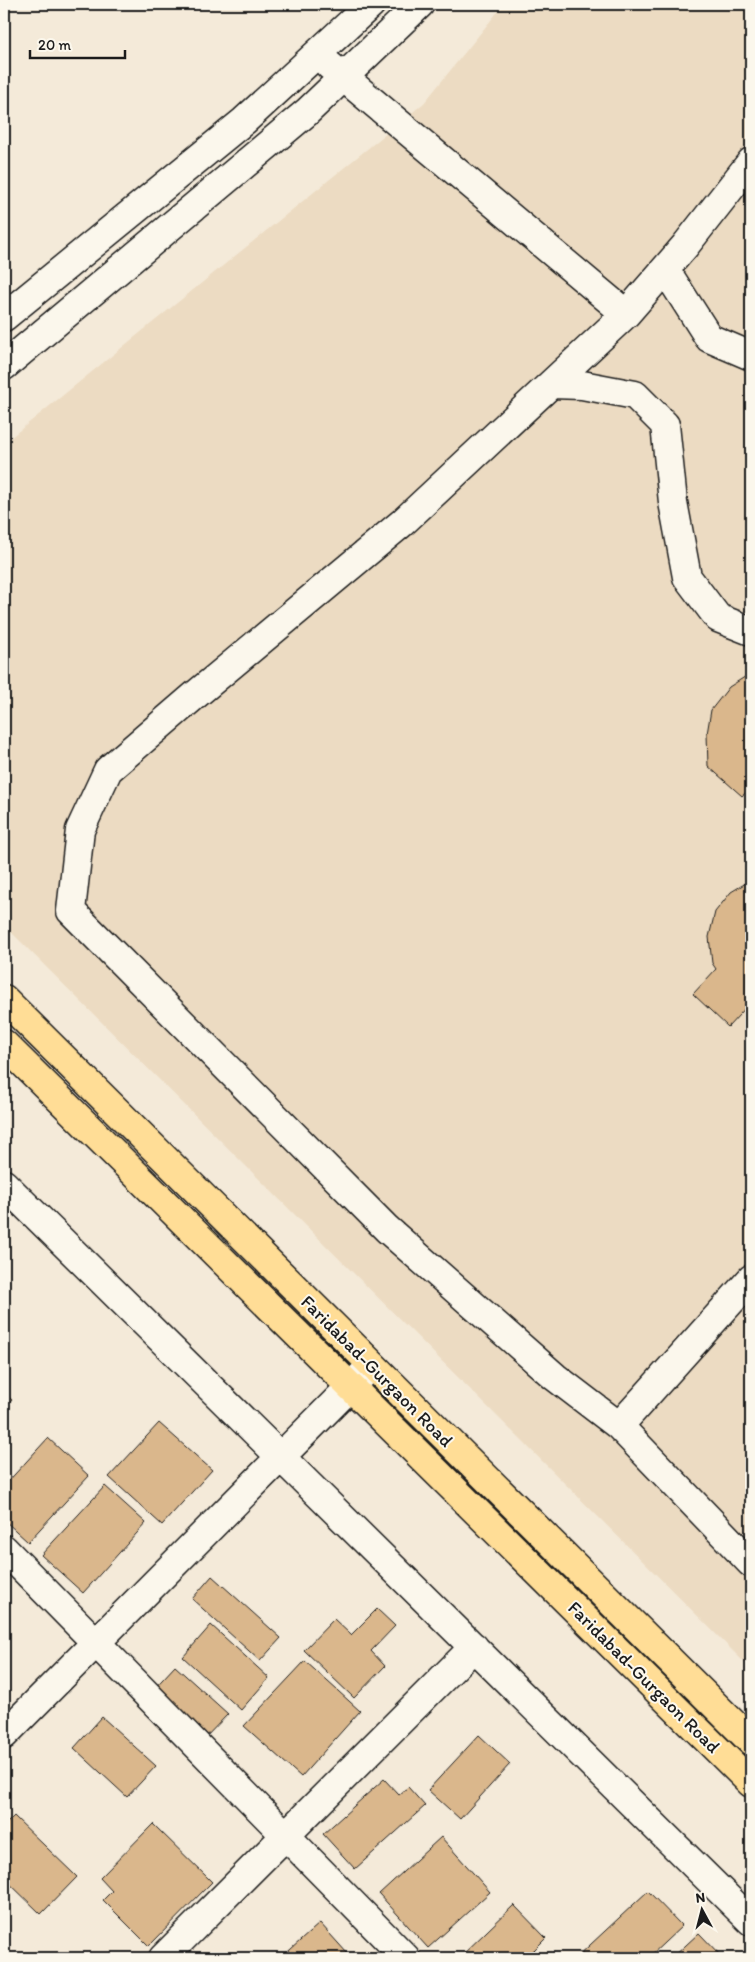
<svg xmlns="http://www.w3.org/2000/svg" width="755" height="1962" viewBox="0 0 755 1962" font-family="Itim,sans-serif">
  <style>
    .built { fill: #ecdbc2 }
    .building { fill: #dab78c; stroke: #1c1c1c }
    .lines { fill: none; stroke-linecap: round; stroke-linejoin: round }
    .minor-casing { stroke: #1c1c1c; stroke-width: 31 }
    .major-casing { stroke: #1c1c1c; stroke-width: 31 }
    .minor { stroke: #fbf7ec; stroke-width: 28 }
    .major { stroke: #ffdd96; stroke-width: 28 }
    .labels { text-anchor: middle; dominant-baseline: central; stroke-width: 4; stroke-linejoin: round; paint-order: stroke }
    .street-label { font-size: 19px; fill: #1c1c1c; stroke: #fbf7ec }
  </style>
  <rect width="100%" height="100%" fill="#f4ead9"/>
  <filter id="ink" filterUnits="userSpaceOnUse"><feTurbulence type="fractalNoise" baseFrequency=".02" numOctaves="2"/><feDisplacementMap in="SourceGraphic" scale="10" xChannelSelector="R" yChannelSelector="G"/><feConvolveMatrix kernelMatrix="1 2 1 2 8 2 1 2 1" color-interpolation-filters="sRGB"/></filter>
  <g filter="url(#ink)">
    <path class="built" d="M 504,4 L 751,4 L 751,1669 L 4,925 L 4,443 L 424,103 Z"/>
    <path class="building" d="M 751,673 L 751,788 L 742,796 L 708,766 L 707,734 L 711,710 L 729,687 Z
      M 751,880 L 751,1002 L 728,1027 L 693,994 L 716,969 L 712,963 L 709,937 L 715,912 L 731,892 Z
      M 4,1393 L 12,1400 L 4,1409 Z
      M 159,1423 L 212,1470 L 162,1525 L 109,1477 Z
      M 48,1438 L 89,1476 L 28,1542 L 4,1520 L 4,1486 Z
      M 105,1486 L 146,1523 L 83,1593 L 41,1555 Z
      M 212,1576 L 281,1638 L 260,1661 L 192,1599 Z
      M 377,1609 L 395,1626 L 371,1651 L 385,1666 L 354,1698 L 304,1650 L 334,1619 L 351,1635 Z
      M 211,1625 L 269,1678 L 241,1710 L 183,1657 Z
      M 305,1661 L 360,1711 L 301,1777 L 244,1726 Z
      M 175,1666 L 228,1714 L 202,1741 L 150,1693 Z
      M 102,1717 L 156,1766 L 127,1797 L 74,1748 Z
      M 479,1735 L 510,1764 L 460,1819 L 428,1790 Z
      M 384,1779 L 399,1795 L 408,1787 L 425,1806 L 355,1869 L 323,1834 Z
      M 14,1816 L 77,1877 L 41,1914 L 4,1878 L 4,1826 Z
      M 153,1824 L 212,1882 L 149,1946 L 103,1900 L 112,1891 L 100,1878 Z
      M 441,1837 L 490,1892 L 428,1948 L 379,1894 Z
      M 648,1891 L 682,1926 L 648,1958 L 576,1958 Z
      M 514,1905 L 546,1938 L 526,1958 L 459,1958 Z
      M 320,1923 L 347,1953 L 342,1958 L 281,1958 Z
      M 699,1933 L 723,1958 L 672,1958 Z
      M 191,1951 L 197,1958 L 184,1958 Z"/>
    <g class="lines">
      <defs>
        <path id="minor" d="M 329,65 L 626,314
          M 751,162 L 685,246 L 626,314 L 402,523 L 193,697 L 108,770 L 80,830 L 71,911 L 387,1229 L 555,1377 L 619,1426 L 751,1563
          M 665,269 L 709,338 L 751,356
          M 4,317 L 244,121 L 371,4
          M 4,366 L 307,112 L 420,4
          M 552,384 L 582,385 L 635,395 L 665,425 L 673,502 L 687,577 L 718,618 L 751,631
          M 4,1184 L 751,1921
          M 619,1426 L 751,1279
          M 4,1549 L 406,1958
          M 4,1735 L 372,1365
          M 163,1958 L 474,1647"/>
        <path id="major" d="M 4,999 L 751,1741
          M 4,1044 L 751,1783"/>
      </defs>
      <use href="#minor" class="minor-casing"/>
      <use href="#major" class="major-casing"/>
      <use href="#minor" class="minor"/>
      <use href="#major" class="major"/>
    </g>
  </g>
  <g class="labels">
    <g class="street-label">
      <text transform="translate(377 1371) rotate(45)">Faridabad-Gurgaon Road</text>
      <text transform="translate(644 1677) rotate(45)">Faridabad-Gurgaon Road</text>
    </g>
  </g>
  <rect width="755" height="1962" fill="none" stroke="#fbf7ec" stroke-width="20"/>
  <rect x="10" y="10" width="735" height="1942" fill="none" stroke="#1c1c1c" stroke-width="2" filter="url(#ink)"/>
  <g transform="translate(702 1910) rotate(353)" stroke="#fbf7ec" stroke-width="4" paint-order="stroke">
  <path d="M0-4L9 19L0 12L-9 19Z" fill="#1c1c1c"/>
  <text y="-8" font-size="14" font-weight="bold" text-anchor="middle" fill="#1c1c1c">N</text>
  </g>
  <path d="M30 50v8h95v-8" fill="none" stroke="#1c1c1c" stroke-width="2.5"/>
  <text x="38" y="50" font-size="15" fill="#1c1c1c" stroke="#fbf7ec" stroke-width="4" paint-order="stroke">20 m</text>
</svg>
